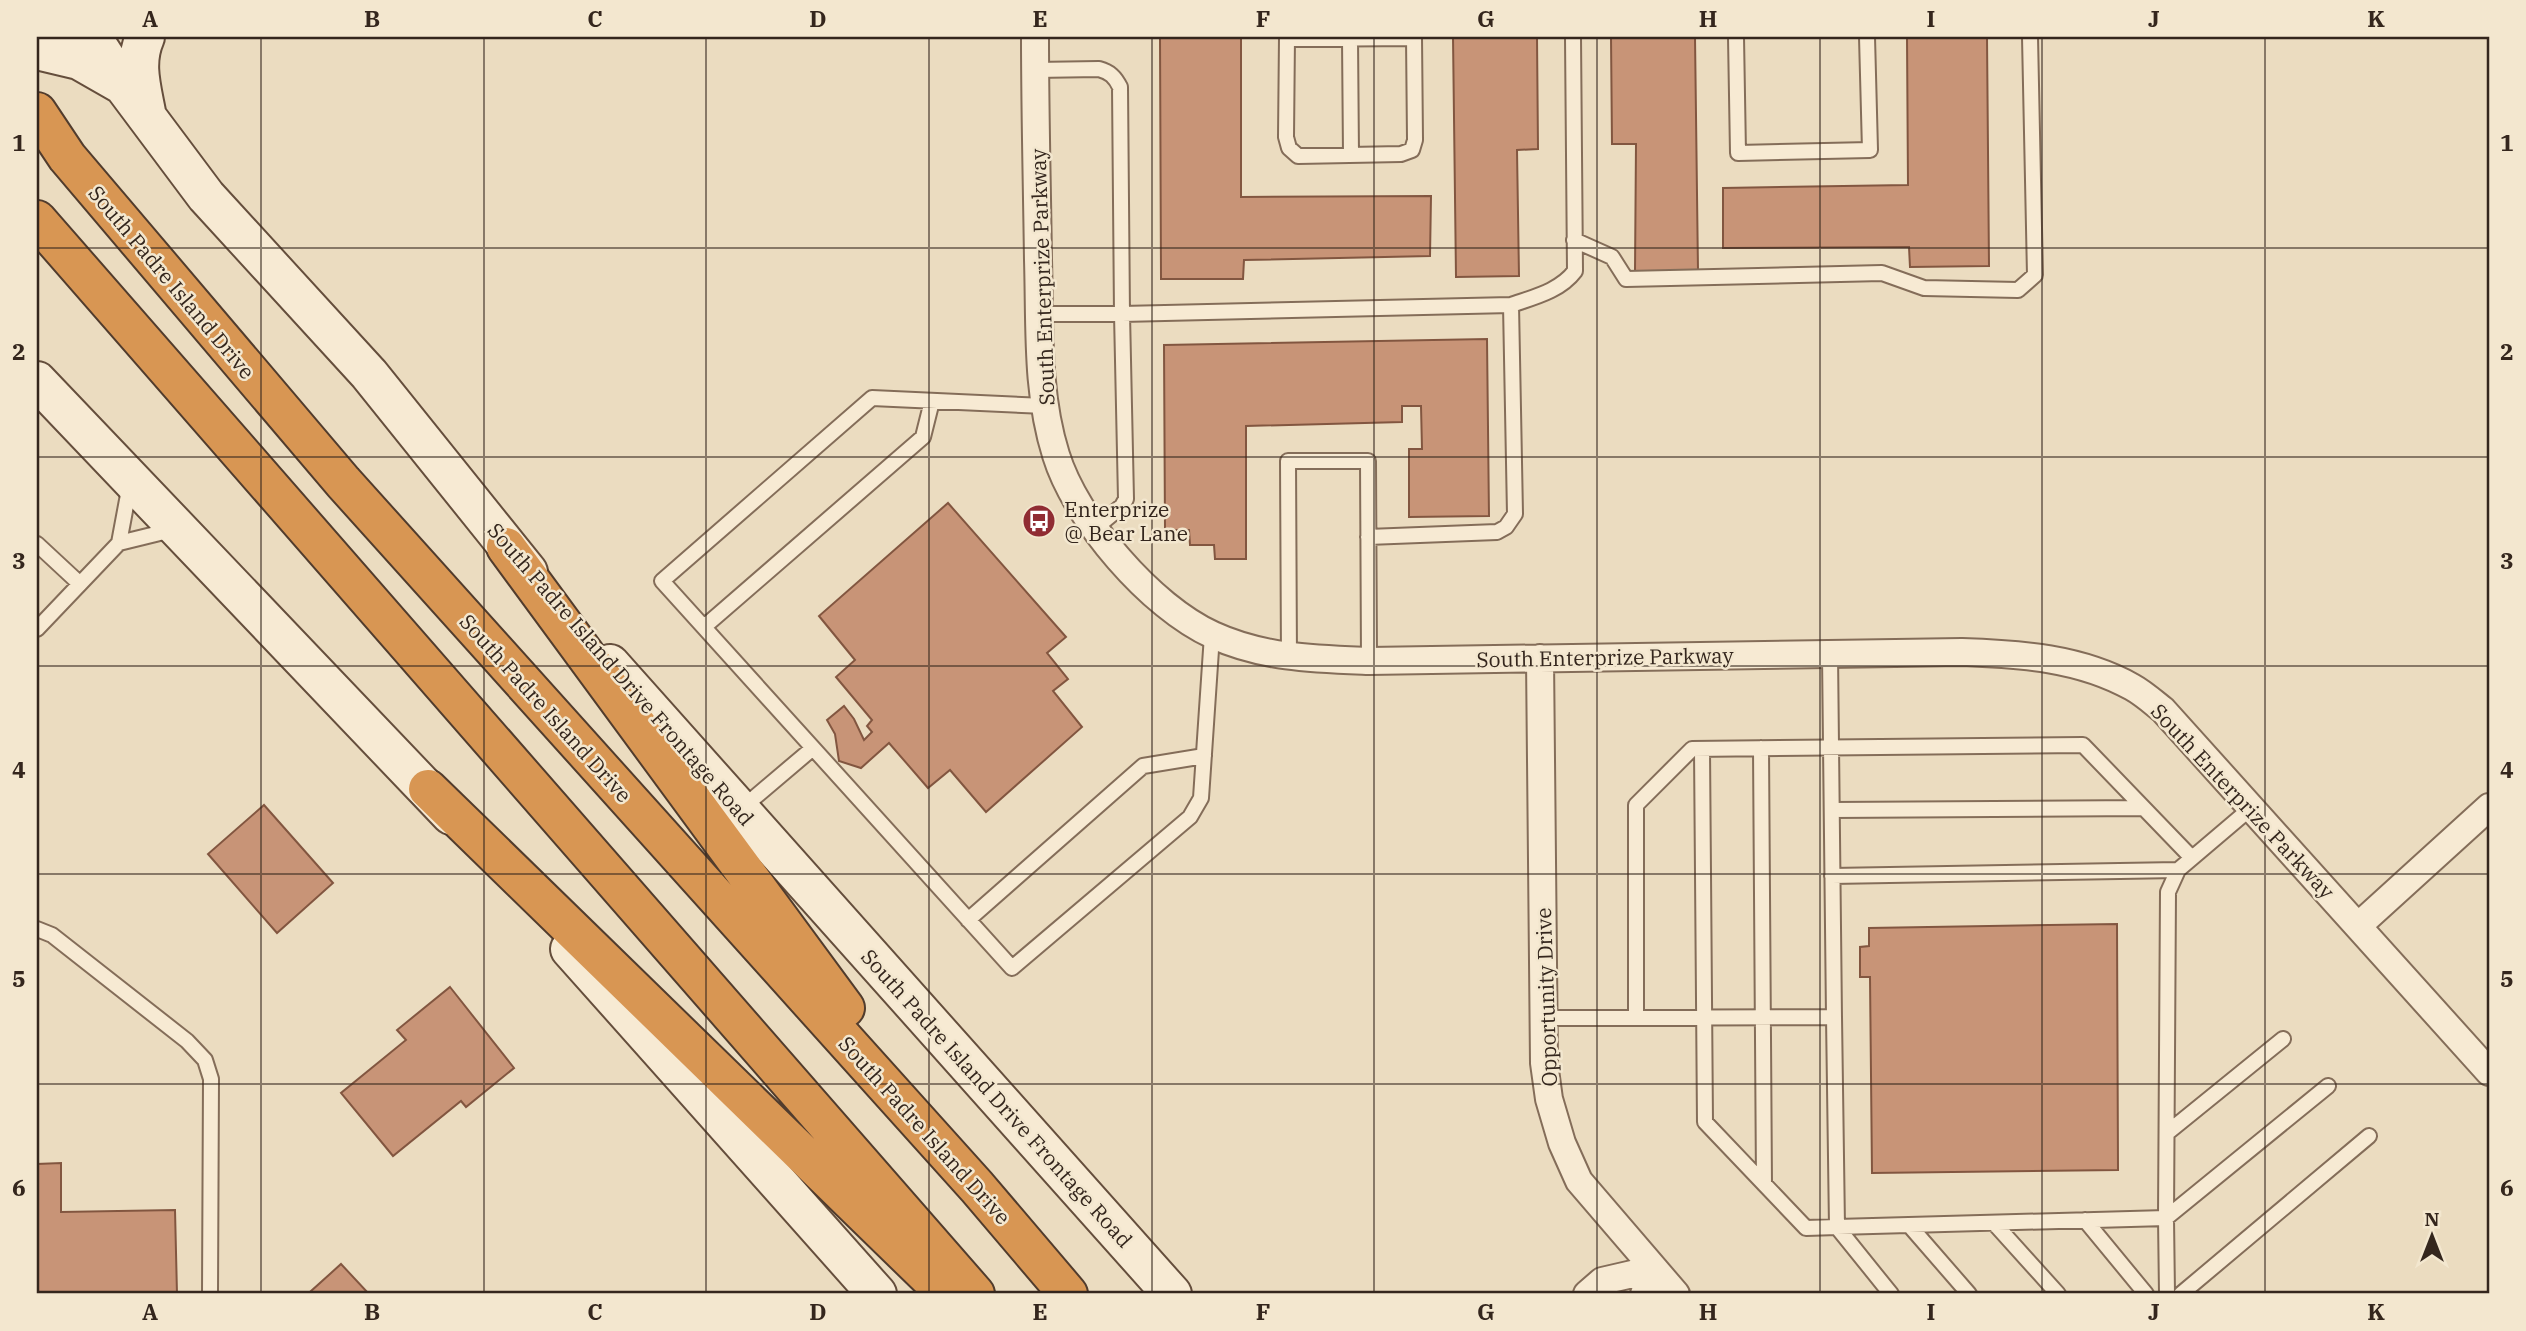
<svg xmlns="http://www.w3.org/2000/svg" width="2526" height="1331" viewBox="0 0 2526 1331" font-family="'IBM Plex Serif',serif">
  <style>
    .building { fill: #c89477; stroke: #825640; stroke-width: 2 }
    .lines { fill: none; stroke-linecap: round; stroke-linejoin: round }
    .lane-casing { stroke: #846d59; stroke-width: 18 }
    .street-casing { stroke: #846d59; stroke-width: 30 }
    .secondary-casing { stroke: #654e3c; stroke-width: 42 }
    .highway-casing { stroke: #513c2d; stroke-width: 42 }
    .lane { stroke: #f7ead3; stroke-width: 14 }
    .street { stroke: #f7ead3; stroke-width: 26 }
    .secondary { stroke: #f7ead3; stroke-width: 38 }
    .highway { stroke: #d89653; stroke-width: 38 }
    .grid { fill: none; stroke: #34261d; stroke-width: 2; stroke-opacity: 0.55 }
    .labels { text-anchor: middle; dominant-baseline: central; stroke-width: 5; stroke-linejoin: round; paint-order: stroke }
    .street-label { font-size: 21px; fill: #34261d; stroke: #f3e7cf }
    .poi-label { font-size: 21px; fill: #34261d; stroke: #f3e7cf; text-anchor: start }
    .neatline { fill: none; stroke: #34261d; stroke-width: 2.5 }
    .grid-label { font-size: 23px; text-anchor: middle; font-weight: bold; fill: #34261d }
  </style>
  <rect width="100%" height="100%" fill="#ebdcc0"/>
  <path class="building" d="M 1160,37 L 1241,37 L 1241,197 L 1431,196 L 1430,256 L 1244,260 L 1243,279 L 1161,279 Z
    M 1453,37 L 1537,37 L 1538,149 L 1517,150 L 1519,276 L 1456,277 Z
    M 1611,37 L 1695,37 L 1698,271 L 1635,272 L 1636,144 L 1612,144 Z
    M 1907,37 L 1987,37 L 1989,266 L 1910,267 L 1909,247 L 1723,248 L 1723,188 L 1908,185 Z
    M 1487,339 L 1489,516 L 1409,517 L 1409,449 L 1422,449 L 1421,406 L 1402,406 L 1402,422 L 1246,426 L 1246,559 L 1215,559 L 1214,545 L 1190,545 L 1189,530 L 1165,530 L 1164,345 Z
    M 948,503 L 1066,637 L 1047,653 L 1068,679 L 1053,691 L 1082,727 L 986,812 L 950,770 L 928,788 L 889,743 L 861,768 L 839,761 L 835,734 L 827,720 L 844,706 L 854,719 L 864,740 L 872,732 L 867,726 L 872,720 L 836,677 L 855,660 L 819,616 Z
    M 264,805 L 333,883 L 277,933 L 208,854 Z
    M 2117,924 L 2118,1170 L 1872,1173 L 1870,977 L 1860,977 L 1860,947 L 1869,946 L 1869,928 Z
    M 450,987 L 514,1068 L 466,1107 L 461,1101 L 393,1156 L 341,1093 L 406,1040 L 397,1030 Z
    M 61,1163 L 61,1212 L 175,1210 L 177,1294 L 37,1294 L 37,1164 Z
    M 341,1264 L 369,1294 L 313,1294 L 310,1292 Z"/>
  <g class="lines">
    <defs>
      <path id="lane" d="M 1287,37 L 1286,137 L 1289,148 L 1298,156 L 1401,154 L 1412,150 L 1415,140 L 1414,37
        M 1736,37 L 1738,153 L 1870,150 L 1867,37
        M 1287,39 L 1414,38
        M 1350,39 L 1351,155
        M 1035,70 L 1099,69 C 1110,72 1115,77 1120,87 L 1122,314 L 1039,314
        M 1574,240 L 1612,257 L 1626,279 L 1882,273 L 1924,288 L 2018,290 L 2035,275 L 2030,37
        M 1511,305 C 1534,297 1560,291 1575,271 L 1573,37
        M 1045,406 L 872,398 L 662,581 L 1012,968 L 1190,817 L 1201,798 L 1212,635
        M 1094,529 L 1122,506 L 1126,499 L 1122,314 L 1511,305 L 1515,514 L 1506,527 L 1497,532 L 1368,537
        M 119,543 L 130,484
        M 37,544 L 79,583
        M 704,627 L 923,437 L 932,401
        M 37,629 L 119,543 L 172,530
        M 1830,654 L 1834,1017
        M 1289,658 L 1288,461 L 1368,461 L 1369,661
        M 1761,748 L 1764,1184
        M 1702,749 L 1705,1122 L 1806,1228 L 1837,1227 L 1891,1294
        M 741,809 L 813,748
        M 1832,810 L 2143,808
        M 1832,876 L 2178,870
        M 968,920 L 1143,766 L 1204,756
        M 37,929 L 52,935 L 187,1041 L 205,1060 L 211,1079 L 210,1294
        M 1543,1018 L 1834,1017 L 1837,1227 L 2166,1218 L 2168,892 L 2178,870 L 2251,808
        M 1636,1018 L 1636,805 L 1692,749 L 2083,745 L 2192,858
        M 2167,1133 L 2283,1039
        M 2085,1220 L 2146,1294
        M 1994,1223 L 2058,1294
        M 1909,1225 L 1969,1294
        M 2167,1294 L 2166,1218 L 2328,1086
        M 2181,1294 L 2369,1136"/>
      <path id="street" d="M 1035,37 C 1035,111 1037,186 1038,260 C 1040,325 1036,392 1056,455 C 1076,520 1151,607 1213,635 C 1263,658 1315,659 1369,661 L 1962,652 C 2021,654 2080,658 2132,687 C 2143,693 2153,702 2163,710 L 2489,1072
        M 1540,658 L 1544,1063 L 1549,1099 L 1562,1143 L 1579,1181 L 1676,1294
        M 2358,926 L 2489,807
        M 1587,1294 L 1602,1281 L 1654,1269 L 1644,1294"/>
      <path id="secondary" d="M 92,37 L 123,85 L 206,196 L 369,374 L 528,572
        M 145,37 C 134,62 141,86 146,112
        M 37,50 L 79,60 L 121,84
        M 37,381 L 451,815
        M 610,664 L 1172,1294
        M 570,949 L 877,1294"/>
      <path id="highway" d="M 37,112 L 67,157 L 343,482 L 977,1187 L 1068,1294
        M 37,220 L 975,1294
        M 506,547 L 845,1008
        M 428,789 L 933,1281"/>
    </defs>
    <use href="#lane" class="lane-casing"/>
    <use href="#street" class="street-casing"/>
    <use href="#secondary" class="secondary-casing"/>
    <use href="#highway" class="highway-casing"/>
    <use href="#lane" class="lane"/>
    <use href="#street" class="street"/>
    <use href="#secondary" class="secondary"/>
    <use href="#highway" class="highway"/>
  </g>
  <path class="grid" d="M 261,37 L 261,1294M 484,37 L 484,1294M 706,37 L 706,1294M 929,37 L 929,1294M 1152,37 L 1152,1294M 1374,37 L 1374,1294M 1597,37 L 1597,1294M 1820,37 L 1820,1294M 2042,37 L 2042,1294M 2265,37 L 2265,1294M 37,248 L 2489,248M 37,457 L 2489,457M 37,666 L 2489,666M 37,874 L 2489,874M 37,1084 L 2489,1084"/>
  <defs>
    <symbol id="bus-disc" viewBox="-11 -11 22 22"><circle r="9.5" fill="#902c33" stroke="#f3e7cf"/><path d="M-5-6H5V4H4V6H2V4H-2V6H-4V4H-5ZM-3.5-4V0h7V-4ZM-3.5 1.2v1.5H-2V1.2ZM2 1.2v1.5H3.5V1.2Z" fill="#fff"/></symbol>
  </defs>
  <g fill-rule="evenodd">
    <use href="#bus-disc" x="1020" y="502" width="38" height="38"/>
  </g>
  <g class="labels">
    <g class="street-label">
      <text transform="translate(1042 277) rotate(-92)">South Enterprize Parkway</text>
      <text transform="translate(172 282) rotate(50)">South Padre Island Drive</text>
      <text transform="translate(1605 657) rotate(-1)">South Enterprize Parkway</text>
      <text transform="translate(621 674) rotate(49)">South Padre Island Drive Frontage Road</text>
      <text transform="translate(546 708) rotate(48)">South Padre Island Drive</text>
      <text transform="translate(2243 801) rotate(47)">South Enterprize Parkway</text>
      <text transform="translate(1546 997) rotate(-92)">Opportunity Drive</text>
      <text transform="translate(997 1098) rotate(48)">South Padre Island Drive Frontage Road</text>
      <text transform="translate(925 1130) rotate(48)">South Padre Island Drive</text>
    </g>
    <g class="poi-label">
      <text x="1064" y="509">Enterprize<tspan x="1064" dy="24">@ Bear Lane</tspan></text>
    </g>
  </g>
  <rect width="2526" height="1331" fill="none" stroke="#f3e7cf" stroke-width="77"/>
  <g transform="translate(2432 1236)" stroke="#f3e7cf" stroke-width="5" paint-order="stroke">
  <path d="M0-5L12 26L0 18L-12 26Z" fill="#34261d"/>
  <text y="-10" font-size="19" font-weight="bold" text-anchor="middle" fill="#34261d">N</text>
  </g>
  <rect x="38" y="38" width="2450" height="1254" class="neatline"/>
  <g class="grid-label">
    <text x="150" y="27">A</text>
    <text x="372" y="27">B</text>
    <text x="595" y="27">C</text>
    <text x="818" y="27">D</text>
    <text x="1040" y="27">E</text>
    <text x="1263" y="27">F</text>
    <text x="1486" y="27">G</text>
    <text x="1708" y="27">H</text>
    <text x="1931" y="27">I</text>
    <text x="2154" y="27">J</text>
    <text x="2376" y="27">K</text>
    <text x="19" y="151">1</text>
    <text x="2507" y="151">1</text>
    <text x="19" y="360">2</text>
    <text x="2507" y="360">2</text>
    <text x="19" y="569">3</text>
    <text x="2507" y="569">3</text>
    <text x="19" y="778">4</text>
    <text x="2507" y="778">4</text>
    <text x="19" y="987">5</text>
    <text x="2507" y="987">5</text>
    <text x="19" y="1196">6</text>
    <text x="2507" y="1196">6</text>
    <text x="150" y="1320">A</text>
    <text x="372" y="1320">B</text>
    <text x="595" y="1320">C</text>
    <text x="818" y="1320">D</text>
    <text x="1040" y="1320">E</text>
    <text x="1263" y="1320">F</text>
    <text x="1486" y="1320">G</text>
    <text x="1708" y="1320">H</text>
    <text x="1931" y="1320">I</text>
    <text x="2154" y="1320">J</text>
    <text x="2376" y="1320">K</text>
  </g>
</svg>
